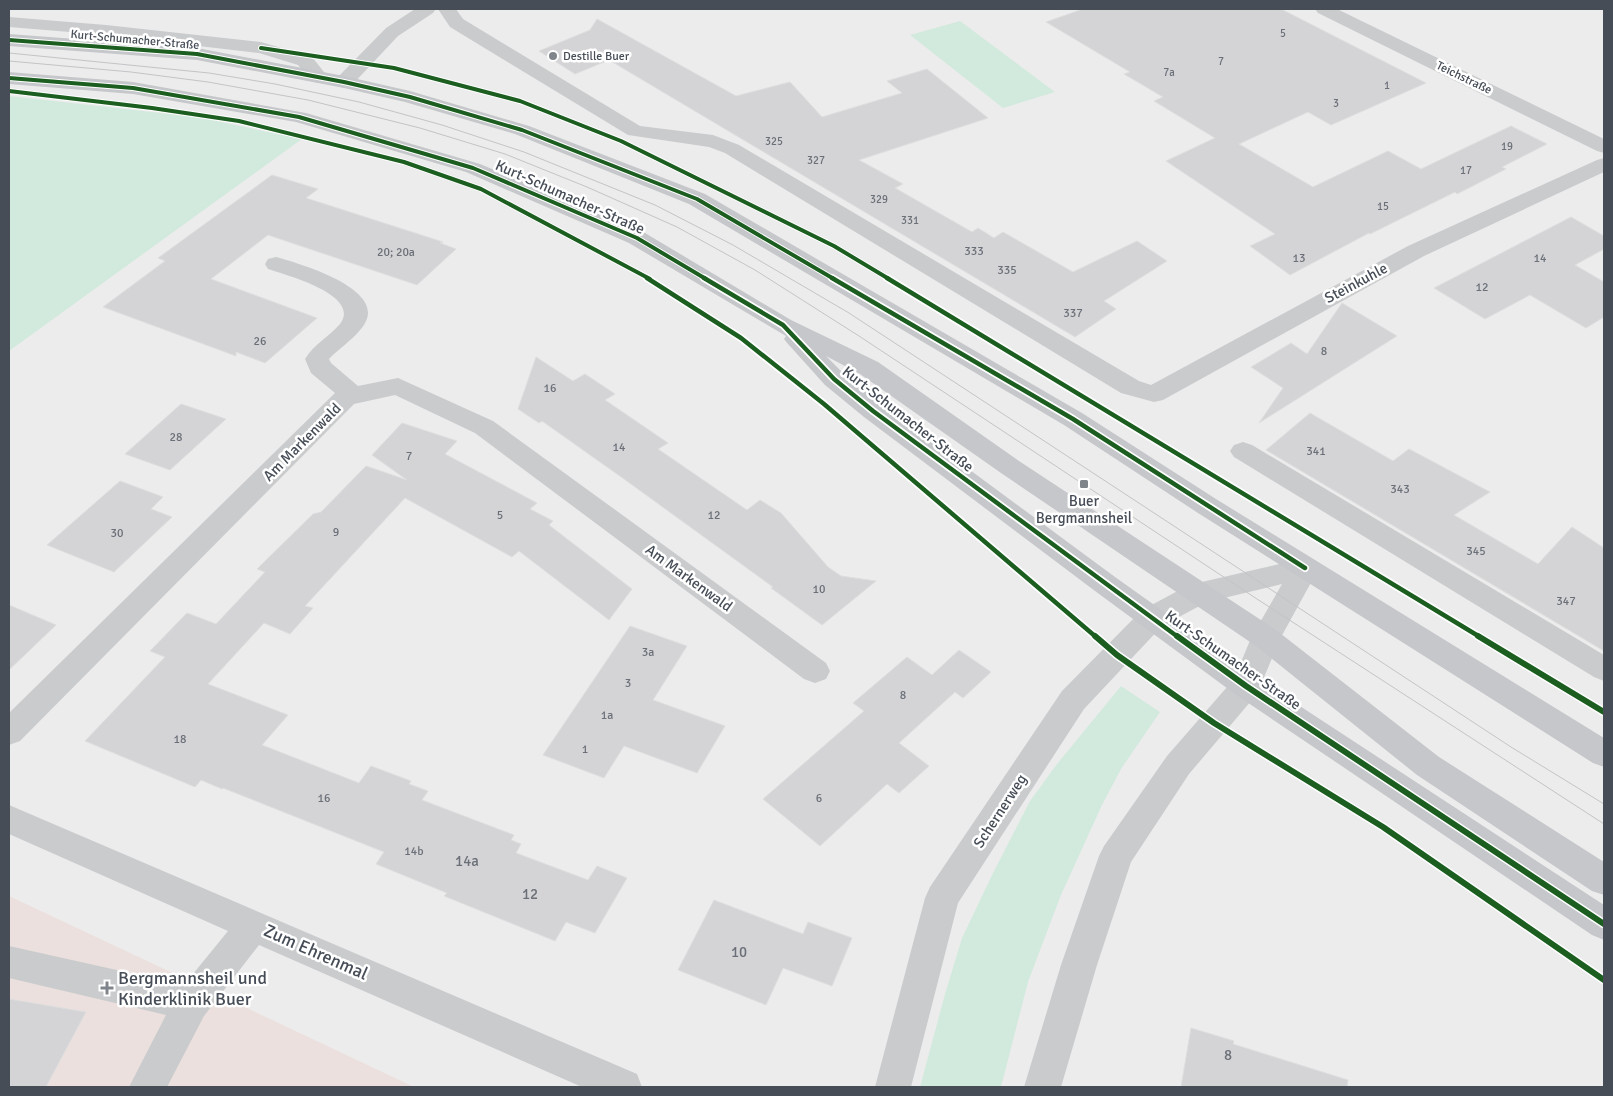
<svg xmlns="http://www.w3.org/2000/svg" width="1613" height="1096" viewBox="0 0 1613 1096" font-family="Signika,sans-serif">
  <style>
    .medical { fill: #ebe0dd }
    .green { fill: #d2eade }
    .building { fill: #d4d4d7; stroke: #dededf }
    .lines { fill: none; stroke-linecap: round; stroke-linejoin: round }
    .minor { fill: #c9cbcd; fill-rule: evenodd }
    .major { fill: #c5c7ca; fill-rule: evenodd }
    .tram { stroke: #c3c4c6; stroke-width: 1 }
    .cycleway-far2-casing { stroke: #fff; stroke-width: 6 }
    .cycleway-far1-casing { stroke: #fff; stroke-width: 8 }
    .cycleway-casing { stroke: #fff; stroke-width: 9 }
    .cycleway-far2 { stroke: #1b5e20; stroke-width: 4 }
    .cycleway-far1 { stroke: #1b5e20; stroke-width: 4.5 }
    .cycleway { stroke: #1b5e20; stroke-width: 6 }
    .poi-dot { fill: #80858b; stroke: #fff; stroke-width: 2 }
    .labels { text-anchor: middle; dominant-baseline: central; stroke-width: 5; stroke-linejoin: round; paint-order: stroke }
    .far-number-label { font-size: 11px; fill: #6b7078 }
    .far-street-label { font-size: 12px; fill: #464d57; stroke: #fff }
    .far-poi-label { font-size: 12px; fill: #464d57; stroke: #fff; text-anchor: start }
    .number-label { font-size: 12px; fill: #6b7078 }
    .street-label { font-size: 15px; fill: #464d57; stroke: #fff }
    .poi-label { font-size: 15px; fill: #464d57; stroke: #fff }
    .near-number-label { font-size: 15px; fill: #6b7078 }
    .near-street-label { font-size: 18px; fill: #464d57; stroke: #fff }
    .near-poi-label { font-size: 18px; fill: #464d57; stroke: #fff; text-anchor: start }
  </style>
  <rect width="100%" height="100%" fill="#edecec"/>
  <path class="medical" d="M 9,896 L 177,975 L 414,1087 L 9,1087 Z"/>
  <path class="green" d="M 960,21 L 1055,92 L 1003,108 L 910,35 Z
    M 9,96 L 197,117 L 302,139 L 9,351 Z
    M 1121,686 L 1160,712 L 1121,769 L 1102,805 L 1061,895 L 1028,982 L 1001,1087 L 920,1087 L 945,994 L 962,938 L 993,873 L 1030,801 L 1057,764 Z"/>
  <path class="building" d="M 1083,9 L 1281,9 L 1426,83 L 1331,125 L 1308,112 L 1239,144 L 1313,187 L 1388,151 L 1421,169 L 1511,126 L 1547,144 L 1502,167 L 1506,169 L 1457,194 L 1455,192 L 1370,234 L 1369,233 L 1290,275 L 1250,246 L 1275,234 L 1166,161 L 1215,138 L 1154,101 L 1163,97 L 1124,74 L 1130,72 L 1046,22 Z
    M 597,19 L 736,96 L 790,82 L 822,117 L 902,93 L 887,81 L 927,69 L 988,118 L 859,160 L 903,184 L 895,188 L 972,232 L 978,228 L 994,238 L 1003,232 L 1073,272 L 1137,241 L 1167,261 L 1104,301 L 1116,309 L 1075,337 L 609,60 L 575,74 L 539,51 L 590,30 Z
    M 272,175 L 318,189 L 306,198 L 443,242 L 440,243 L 456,249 L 417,285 L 268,235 L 211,279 L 317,318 L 265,363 L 236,352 L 236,356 L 103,307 L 165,261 L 158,258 Z
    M 1571,217 L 1604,236 L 1604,249 L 1575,265 L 1604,282 L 1604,317 L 1586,328 L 1530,295 L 1485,319 L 1434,288 Z
    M 1342,303 L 1397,336 L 1259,423 L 1283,388 L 1251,367 L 1291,343 L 1307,354 Z
    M 536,357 L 573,381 L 585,374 L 615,394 L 605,400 L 668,443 L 658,449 L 747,510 L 760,500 L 781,513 L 828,567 L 841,576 L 876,581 L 822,625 L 771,588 L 773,587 L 624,479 L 542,421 L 539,423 L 518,409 Z
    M 181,404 L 226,419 L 170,470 L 125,454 Z
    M 1310,413 L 1393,461 L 1409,449 L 1490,492 L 1454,515 L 1538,564 L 1572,527 L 1604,548 L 1604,651 L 1266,450 Z
    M 402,423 L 457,441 L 445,454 L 537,503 L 530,509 L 553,521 L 549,525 L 632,589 L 609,620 L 519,551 L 512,557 L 405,498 L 305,606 L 313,608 L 290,634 L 264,623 L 208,684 L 288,715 L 262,745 L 359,783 L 371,766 L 411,781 L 409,784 L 428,791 L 422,800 L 514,835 L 511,840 L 521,844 L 516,853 L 588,880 L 597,866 L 627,878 L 595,933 L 566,922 L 555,941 L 444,896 L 447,893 L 376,864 L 384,852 L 223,788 L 222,789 L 201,780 L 195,787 L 85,741 L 165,657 L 150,651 L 187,613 L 216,624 L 265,572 L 257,569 L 313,514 L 321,512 L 366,466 L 407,480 L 372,455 Z
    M 120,481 L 163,497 L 151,509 L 172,517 L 114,572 L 47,545 Z
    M 9,605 L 56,625 L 9,670 Z
    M 630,626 L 687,646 L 653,700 L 725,726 L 697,773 L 624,746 L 604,778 L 543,755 Z
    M 959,650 L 991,672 L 963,698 L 955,692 L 899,743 L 929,766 L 899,793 L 887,784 L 820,846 L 763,799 L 864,711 L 853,703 L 907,657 L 932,675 Z
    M 714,900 L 803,934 L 808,922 L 852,938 L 832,986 L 783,968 L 766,1005 L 678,970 Z
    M 9,999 L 86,1012 L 46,1087 L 9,1087 Z
    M 1191,1028 L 1234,1041 L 1233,1044 L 1348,1080 L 1347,1087 L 1181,1087 Z"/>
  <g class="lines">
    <path class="minor" d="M 415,9 L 436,9 L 433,13 L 398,36 L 351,86 L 344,88 L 337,86 L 334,82 L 337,78 L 386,28 Z
      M 438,9 L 456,9 L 463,19 L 640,126 L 713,135 L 739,145 L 1122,371 L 1139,381 L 1151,385 L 1408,246 L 1597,160 L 1604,158 L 1604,172 L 1424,256 L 1163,400 L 1154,402 L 1121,393 L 725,153 L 709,147 L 628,135 L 450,27 Z
      M 1315,9 L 1337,9 L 1604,139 L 1604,153 L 1597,151 L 1318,13 Z
      M 9,17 L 106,25 L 261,42 L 312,57 L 328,77 L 325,81 L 318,83 L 311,81 L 298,65 L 259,53 L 106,35 L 9,27 Z
      M 276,257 C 298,263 369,284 368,313 C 368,330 340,347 329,359 L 331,363 L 358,386 L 398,378 L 493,421 L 826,663 L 830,671 L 826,679 L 815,683 L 804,679 L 475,433 L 395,395 L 354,404 L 20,741 L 9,745 L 9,713 L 335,393 L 311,373 L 305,359 C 314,344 329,337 340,324 C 362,295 286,275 268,269 L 265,264 L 268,259 Z
      M 1243,442 L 1252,445 L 1604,655 L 1604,681 L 1594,677 L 1234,457 L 1230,451 L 1234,445 Z
      M 1305,558 L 1315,561 L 1319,568 L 1280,639 L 1257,694 L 1189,774 L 1131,862 L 1097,965 L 1061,1087 L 1024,1087 L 1061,965 L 1099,856 L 1104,846 L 1167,756 L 1234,679 L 1251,638 L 1282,584 L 1207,602 L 1162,626 L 1084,709 L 958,903 L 911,1087 L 875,1087 L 925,898 L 930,887 L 1062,691 L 1142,610 L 1189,585 Z
      M 9,805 L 637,1074 L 642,1087 L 582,1087 L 259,945 L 204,1016 L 167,1087 L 129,1087 L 166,1015 L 9,978 L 9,946 L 184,985 L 228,931 L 9,834 Z"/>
    <path class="major" d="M 9,34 L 197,48 L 344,76 L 410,91 L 529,126 L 705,194 L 1082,413 L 1216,499 L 1604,738 L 1604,767 L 1593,763 L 1198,513 L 1064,425 L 689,204 L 515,134 L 405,102 L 344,88 L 197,60 L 9,46 Z
      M 9,72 L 133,82 L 306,113 L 480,164 L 645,233 L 791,320 L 878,362 L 1019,461 L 1276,630 L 1439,757 L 1604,862 L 1604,895 L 1592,891 L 1417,775 L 1256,646 L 1001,473 L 860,374 L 826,356 L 843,373 L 882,405 L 1115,577 L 1257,678 L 1604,905 L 1604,940 L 1592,935 L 1235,694 L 1095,591 L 864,417 L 825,385 L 788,344 L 784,339 L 786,336 L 629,243 L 466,172 L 296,122 L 133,94 L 9,84 Z"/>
    <path class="tram" d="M 9,53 L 209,73 L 275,84 L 359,102 L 442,125 L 524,152 L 655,205 L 733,245 L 849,313 L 1511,747 L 1604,804
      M 9,61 L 131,72 L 208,82 L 308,100 L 420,128 L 505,154 L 587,187 L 677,227 L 755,270 L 859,336 L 1257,599 L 1604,824"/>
    <defs>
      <path id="cycleway-far2" d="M 9,40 L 197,54 L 344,82 L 410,97 L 522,130 L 697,199 L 834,279
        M 261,48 L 394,68 L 520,101 L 621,141 L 834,246 L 889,279
        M 9,78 L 133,88 L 299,117 L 473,168 L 637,238 L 706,279
        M 9,91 L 152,108 L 239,121 L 404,162 L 481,189 L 650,279"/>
      <path id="cycleway-far1" d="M 647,278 L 741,338 L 824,404 L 1096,637
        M 704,278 L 783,325 L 834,379 L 873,411 L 1178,637
        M 832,278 L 1073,419 L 1305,568
        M 887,278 L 1480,637"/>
      <path id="cycleway" d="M 1095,636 L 1117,655 L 1214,723 L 1383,827 L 1604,980
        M 1177,636 L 1246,686 L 1604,924
        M 1478,636 L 1604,712"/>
    </defs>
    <use href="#cycleway-far2" class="cycleway-far2-casing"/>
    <use href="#cycleway-far1" class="cycleway-far1-casing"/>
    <use href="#cycleway" class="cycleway-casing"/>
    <use href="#cycleway-far2" class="cycleway-far2"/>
    <use href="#cycleway-far1" class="cycleway-far1"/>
    <use href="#cycleway" class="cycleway"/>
  </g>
  <g class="poi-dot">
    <circle cx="553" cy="56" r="5"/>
    <rect x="1079" y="479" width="10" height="10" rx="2.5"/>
    <path d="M104.5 980.5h5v5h5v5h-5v5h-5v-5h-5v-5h5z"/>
  </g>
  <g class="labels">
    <g class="far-number-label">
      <text x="1283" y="33">5</text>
      <text x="1221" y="61">7</text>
      <text x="1169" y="72">7a</text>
      <text x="1387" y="85">1</text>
      <text x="1336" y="103">3</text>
      <text x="774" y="141">325</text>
      <text x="1507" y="146">19</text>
      <text x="816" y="160">327</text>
      <text x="1466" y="170">17</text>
      <text x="879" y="199">329</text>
      <text x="1383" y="206">15</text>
      <text x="910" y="220">331</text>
    </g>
    <g class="far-street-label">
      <text transform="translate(135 40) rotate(5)">Kurt-Schumacher-Straße</text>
      <text transform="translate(1464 78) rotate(26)">Teichstraße</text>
    </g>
    <g class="far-poi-label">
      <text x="563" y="56">Destille Buer</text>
    </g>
    <g class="number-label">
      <text x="974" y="251">333</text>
      <text x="396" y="252">20; 20a</text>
      <text x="1299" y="258">13</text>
      <text x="1540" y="258">14</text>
      <text x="1007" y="270">335</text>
      <text x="1482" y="287">12</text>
      <text x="1073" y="313">337</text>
      <text x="260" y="341">26</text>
      <text x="1324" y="351">8</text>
      <text x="550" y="388">16</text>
      <text x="176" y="437">28</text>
      <text x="619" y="447">14</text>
      <text x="1316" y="451">341</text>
      <text x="409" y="456">7</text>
      <text x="1400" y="489">343</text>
      <text x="500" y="515">5</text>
      <text x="714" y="515">12</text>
      <text x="336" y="532">9</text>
      <text x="117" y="533">30</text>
      <text x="1476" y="551">345</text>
      <text x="819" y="589">10</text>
      <text x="1566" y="601">347</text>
      <text x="648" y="652">3a</text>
      <text x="628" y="683">3</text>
      <text x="903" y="695">8</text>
      <text x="607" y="715">1a</text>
      <text x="180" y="739">18</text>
      <text x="585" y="749">1</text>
      <text x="324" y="798">16</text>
      <text x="819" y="798">6</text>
      <text x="414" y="851">14b</text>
    </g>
    <g class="street-label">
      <text transform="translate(570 197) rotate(24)">Kurt-Schumacher-Straße</text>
      <text transform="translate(1356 283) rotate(-28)">Steinkuhle</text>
      <text transform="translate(908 419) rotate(38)">Kurt-Schumacher-Straße</text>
      <text transform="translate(302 442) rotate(-45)">Am Markenwald</text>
      <text transform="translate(689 578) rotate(36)">Am Markenwald</text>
      <text transform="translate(1233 660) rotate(35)">Kurt-Schumacher-Straße</text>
      <text transform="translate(1000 811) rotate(-57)">Schernerweg</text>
    </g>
    <g class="poi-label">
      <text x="1084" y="501">Buer<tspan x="1084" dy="17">Bergmannsheil</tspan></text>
    </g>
    <g class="near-number-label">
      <text x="467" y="861">14a</text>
      <text x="530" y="894">12</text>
      <text x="739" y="952">10</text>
      <text x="1228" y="1055">8</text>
    </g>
    <g class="near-street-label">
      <text transform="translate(316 952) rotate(24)">Zum Ehrenmal</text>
    </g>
    <g class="near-poi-label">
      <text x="118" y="978">Bergmannsheil und<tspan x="118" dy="21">Kinderklinik Buer</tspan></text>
    </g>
  </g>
  <rect width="1613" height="1096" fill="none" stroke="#464d57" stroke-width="20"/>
</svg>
